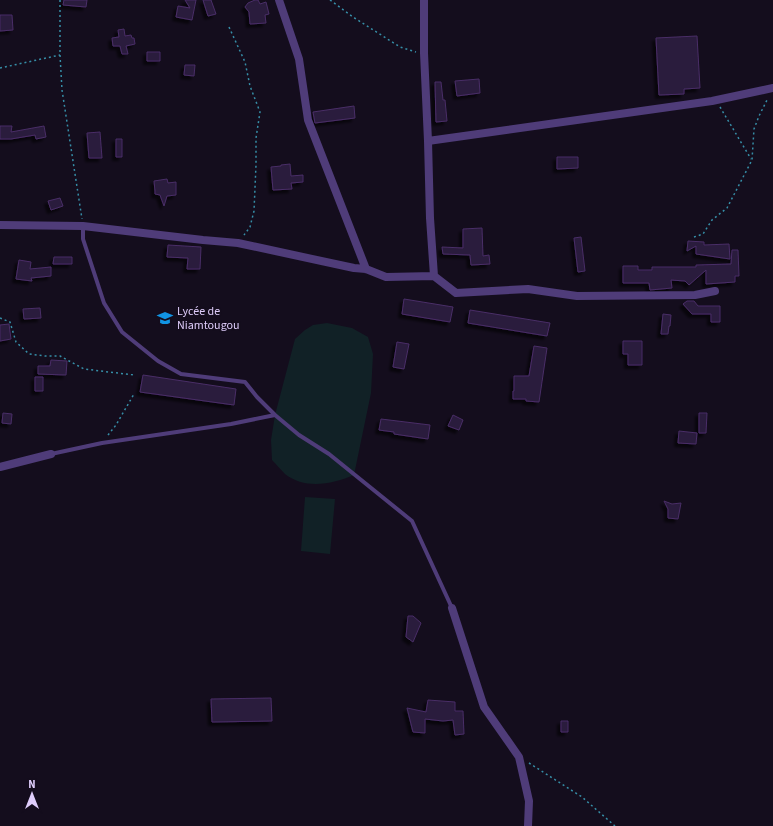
<svg xmlns="http://www.w3.org/2000/svg" width="773" height="826" viewBox="0 0 773 826" font-family="'Source Sans 3',sans-serif">
  <style>
    .green { fill: #112126 }
    .building { fill: #2b1b3d; stroke: #492e67; filter: url(#shadow) }
    .lines { fill: none; stroke-linecap: round; stroke-linejoin: round }
    .path { stroke: #368ea7; stroke-width: 1.5; stroke-dasharray: 2 3; stroke-linecap: butt }
    .lane { stroke: #4f3c79; stroke-width: 4 }
    .street { stroke: #4f3c79; stroke-width: 8 }
    .labels { text-anchor: middle; dominant-baseline: central; stroke-width: 4; stroke-linejoin: round; paint-order: stroke }
    .poi-label { font-size: 12px; fill: #dfcdfb; stroke: #140d1d; text-anchor: start }
  </style>
  <defs>
    <filter id="shadow"><feDropShadow dx="-3.5" dy="3.5" stdDeviation="1" flood-color="#0009"/></filter>
  </defs>
  <rect width="100%" height="100%" fill="#140d1d"/>
  <path class="green" d="M 327,323 L 352,328 L 368,337 L 373,354 L 371,393 L 354,475 C 333,484 305,490 285,474 C 281,470 277,465 272,460 L 271,440 L 275,415 L 295,339 L 305,330 L 313,325 Z
    M 305,497 L 335,499 L 330,554 L 301,551 Z"/>
  <path class="building" d="M 64,0 L 87,0 L 86,7 L 63,5 Z
    M 185,0 L 196,0 L 192,20 L 176,17 L 178,6 L 190,8 Z
    M 203,0 L 211,0 L 216,14 L 208,16 Z
    M 255,0 L 258,0 L 260,4 L 266,2 L 269,14 L 265,15 L 266,23 L 250,24 L 249,12 L 245,7 L 248,3 Z
    M 0,15 L 12,15 L 13,30 L 0,31 Z
    M 124,29 L 125,36 L 131,35 L 132,38 L 134,38 L 135,44 L 126,46 L 128,54 L 122,54 L 120,46 L 113,46 L 112,38 L 119,37 L 118,30 Z
    M 697,36 L 700,88 L 684,89 L 684,94 L 659,95 L 656,38 Z
    M 147,52 L 160,52 L 160,61 L 147,61 Z
    M 185,65 L 195,65 L 194,76 L 184,75 Z
    M 479,79 L 480,93 L 457,96 L 455,81 Z
    M 435,82 L 441,82 L 443,100 L 445,100 L 447,121 L 436,122 Z
    M 354,106 L 355,118 L 315,123 L 313,112 Z
    M 0,126 L 12,126 L 11,132 L 44,126 L 46,137 L 36,139 L 35,135 L 11,139 L 0,139 Z
    M 100,132 L 102,158 L 89,158 L 87,133 Z
    M 116,139 L 122,139 L 122,157 L 116,157 Z
    M 557,157 L 578,157 L 578,168 L 557,169 Z
    M 290,164 L 291,176 L 303,175 L 303,182 L 291,183 L 292,189 L 273,190 L 271,167 L 281,166 L 281,165 Z
    M 167,179 L 168,183 L 176,182 L 176,195 L 167,196 L 164,206 L 160,195 L 155,194 L 155,191 L 154,181 Z
    M 60,198 L 63,206 L 51,210 L 48,201 Z
    M 482,228 L 483,256 L 489,255 L 490,264 L 471,265 L 470,255 L 443,254 L 442,247 L 463,248 L 463,229 Z
    M 581,237 L 585,271 L 578,272 L 574,238 Z
    M 688,241 L 704,242 L 704,245 L 729,244 L 730,259 L 696,254 L 696,246 L 687,251 Z
    M 168,245 L 201,247 L 200,269 L 187,269 L 188,258 L 167,257 Z
    M 732,250 L 738,250 L 739,276 L 735,276 L 735,282 L 706,284 L 706,270 L 689,285 L 685,281 L 671,280 L 672,288 L 650,290 L 649,283 L 623,283 L 623,266 L 638,266 L 638,270 L 652,270 L 652,267 L 696,267 L 696,265 L 731,264 Z
    M 54,257 L 72,257 L 72,264 L 53,264 Z
    M 19,260 L 31,262 L 30,269 L 51,267 L 51,276 L 31,278 L 32,281 L 16,279 Z
    M 404,299 L 453,307 L 450,322 L 402,314 Z
    M 687,301 L 694,301 L 698,306 L 720,306 L 720,322 L 711,322 L 711,314 L 692,314 L 683,304 Z
    M 40,308 L 41,318 L 24,319 L 23,309 Z
    M 470,310 L 550,323 L 547,336 L 468,323 Z
    M 663,314 L 671,315 L 670,326 L 669,326 L 668,334 L 661,334 Z
    M 9,324 L 11,339 L 0,341 L 0,325 Z
    M 623,341 L 642,341 L 642,365 L 628,365 L 628,354 L 623,354 Z
    M 397,342 L 409,344 L 404,369 L 393,367 Z
    M 534,346 L 547,348 L 539,402 L 526,401 L 526,399 L 513,399 L 513,391 L 514,391 L 514,376 L 529,376 Z
    M 51,360 L 67,361 L 66,375 L 38,374 L 38,366 L 50,366 Z
    M 143,375 L 236,389 L 234,405 L 140,392 Z
    M 35,377 L 43,377 L 43,391 L 35,391 Z
    M 3,413 L 12,414 L 11,424 L 2,423 Z
    M 699,413 L 707,413 L 706,433 L 699,433 Z
    M 453,415 L 463,420 L 459,430 L 448,426 Z
    M 381,419 L 430,425 L 428,439 L 394,434 L 394,432 L 379,430 Z
    M 679,431 L 697,433 L 696,444 L 678,443 Z
    M 664,501 L 672,504 L 681,503 L 678,519 L 668,518 L 668,509 Z
    M 408,616 L 413,616 L 421,623 L 413,642 L 406,637 Z
    M 271,698 L 272,721 L 212,722 L 211,699 Z
    M 428,700 L 455,702 L 455,711 L 463,711 L 464,734 L 455,735 L 453,720 L 443,721 L 425,719 L 425,733 L 413,732 L 407,708 L 426,712 Z
    M 561,721 L 568,721 L 568,732 L 561,732 Z"/>
  <g class="lines">
    <path class="path" d="M 60,0 L 60,55 L 62,90 L 82,219
      M 330,0 L 353,17 L 400,47 L 416,52
      M 229,27 L 245,62 L 250,86 L 260,112 L 256,138 L 256,165 L 254,211 L 250,227 L 244,235
      M 0,68 L 60,55
      M 720,107 L 751,159
      M 694,237 L 703,234 L 712,220 L 727,208 L 752,160 L 754,129 L 759,116 L 768,98
      M 0,318 L 10,322 L 16,342 L 29,354 L 45,356 L 60,356 L 84,369 L 134,375
      M 108,435 L 116,425 L 134,394
      M 529,763 L 582,797 L 615,826"/>
    <path class="lane" d="M 83,226 L 83,239 L 104,303 L 122,332 L 158,361 L 181,374 L 245,382 L 257,397 L 275,415 L 299,435 L 329,454 L 412,521 L 452,608
      M 51,454 L 102,443 L 231,424 L 275,415"/>
    <path class="street" d="M 279,0 L 299,59 L 308,120 L 366,269
      M 424,0 L 424,53 L 428,141 L 430,218 L 434,276 L 456,293 L 528,289 L 577,296 L 695,295 L 715,291
      M 428,141 L 712,101 L 773,88
      M 0,225 L 83,226 L 203,240 L 238,243 L 354,268 L 366,269 L 386,277 L 434,276
      M 0,467 L 51,454
      M 452,608 L 484,707 L 519,757 L 529,801 L 528,826"/>
  </g>
  <defs>
    <symbol id="school-bare" viewBox="-9 -9 18 18"><path d="M0-5L7-2L0 1L-7-2ZM-4 1L0 2.5L4 1V4Q0 6-4 4Z" fill="#1194e4" stroke="#140d1d" stroke-width="2.5" paint-order="stroke"/></symbol>
  </defs>
  <g fill-rule="evenodd">
    <use href="#school-bare" x="154" y="307" width="22" height="22"/>
  </g>
  <g class="labels">
    <g class="poi-label">
      <text x="177" y="311">Lycée de<tspan x="177" dy="14">Niamtougou</tspan></text>
    </g>
  </g>
  <g transform="translate(32 794)" stroke="#140d1d" stroke-width="3" paint-order="stroke">
  <path d="M0-3L7 15L0 10L-7 15Z" fill="#dfcdfb"/>
  <text y="-6" font-size="11" font-weight="bold" text-anchor="middle" fill="#dfcdfb">N</text>
  </g>
</svg>
